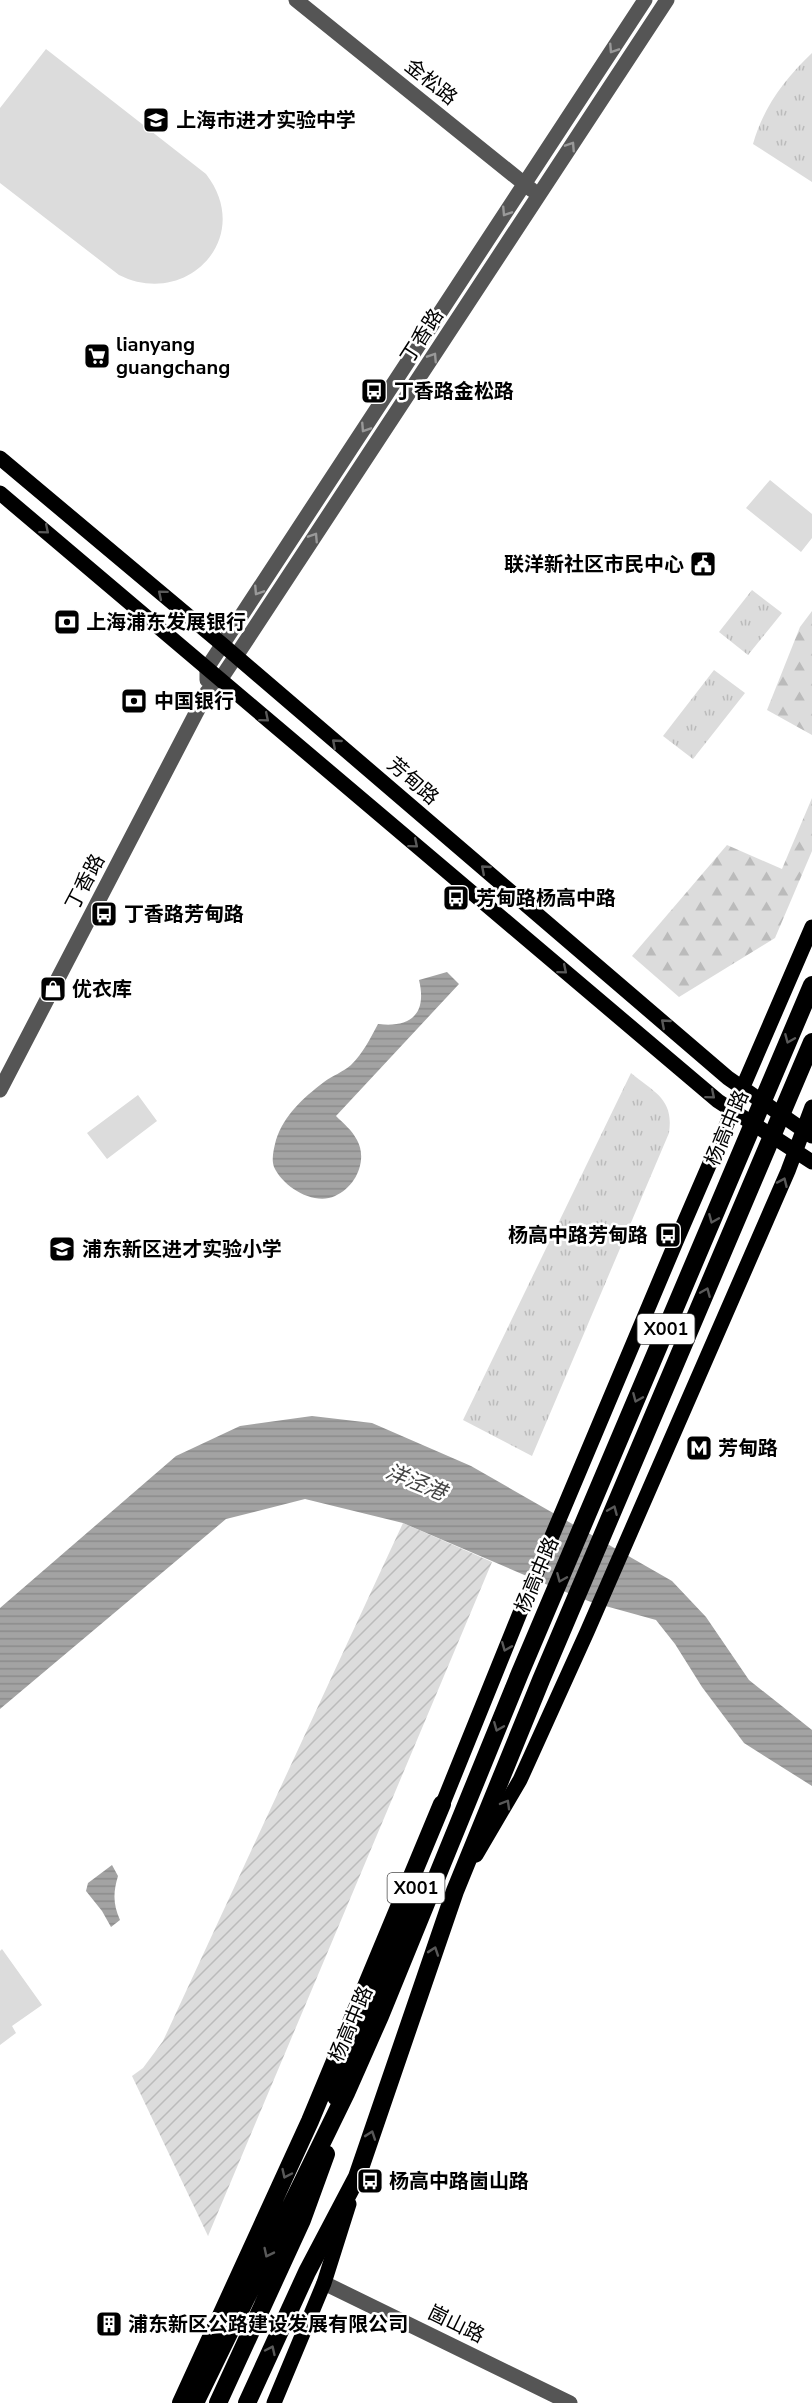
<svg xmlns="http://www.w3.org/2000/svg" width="812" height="2403" viewBox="0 0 812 2403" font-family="'Nunito Sans','Noto Sans SC',sans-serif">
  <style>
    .grass { fill: url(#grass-tufts) }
    .forest { fill: url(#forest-firs) }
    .garden { fill: url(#garden-furrows) }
    .pitch { fill: #dcdcdc }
    .water { fill: url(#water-rules) }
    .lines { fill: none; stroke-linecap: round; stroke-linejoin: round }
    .minor { stroke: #555; stroke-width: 15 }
    .major { stroke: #000; stroke-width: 15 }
    .highway { stroke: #000; stroke-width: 18 }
    .oneway { stroke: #999 }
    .oneway2 { stroke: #595959 }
    .labels { text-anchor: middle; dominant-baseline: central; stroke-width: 5; stroke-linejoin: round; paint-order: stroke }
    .shield { fill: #fff; stroke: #4c4c4c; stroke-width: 1.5 }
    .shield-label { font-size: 18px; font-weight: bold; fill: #000 }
    .street-label { font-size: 20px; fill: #000; stroke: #fff }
    .poi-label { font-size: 20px; font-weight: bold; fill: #000; stroke: #fff; text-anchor: start }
    .water-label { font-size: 21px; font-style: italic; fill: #444; stroke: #fff }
  </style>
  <defs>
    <pattern id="grass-tufts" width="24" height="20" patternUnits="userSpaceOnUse" patternTransform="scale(1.5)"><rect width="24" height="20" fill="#dcdcdc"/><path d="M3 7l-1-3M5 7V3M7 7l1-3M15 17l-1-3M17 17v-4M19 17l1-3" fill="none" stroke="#bbb"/></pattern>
    <pattern id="forest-firs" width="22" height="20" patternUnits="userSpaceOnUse" patternTransform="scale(1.5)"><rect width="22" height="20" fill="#dcdcdc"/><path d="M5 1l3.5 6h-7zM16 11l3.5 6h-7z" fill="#bbb"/></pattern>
    <pattern id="garden-furrows" width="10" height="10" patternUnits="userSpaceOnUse" patternTransform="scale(1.5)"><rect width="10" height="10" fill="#dcdcdc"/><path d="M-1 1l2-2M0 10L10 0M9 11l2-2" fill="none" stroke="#bbb"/></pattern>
    <pattern id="water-rules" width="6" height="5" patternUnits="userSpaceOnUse" patternTransform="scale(1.5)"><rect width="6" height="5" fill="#a3a3a3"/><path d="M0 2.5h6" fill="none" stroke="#8b8b8b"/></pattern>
  </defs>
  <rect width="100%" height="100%" fill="#fff"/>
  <path class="grass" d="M 812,53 L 812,182 L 753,144 C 764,106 784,80 812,53 Z
    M 752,590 L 782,613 L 748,655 L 719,632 Z
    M 714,670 L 745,693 L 693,759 L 663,736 Z
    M 631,1073 C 655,1093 674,1099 669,1133 L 532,1456 L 463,1420 Z"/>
  <path class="forest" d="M 812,611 L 812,735 L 767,710 L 800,627 Z
    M 812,798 L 812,851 L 775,938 L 679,997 L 632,956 L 727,845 L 782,869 Z"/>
  <path class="garden" d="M 403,1523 L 492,1562 L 208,2236 L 132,2076 L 143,2068 L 163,2041 Z"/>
  <path class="pitch" d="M 46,49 L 206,174 C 255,237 187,309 119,275 L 0,183 L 0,108 Z
    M 770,480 L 812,514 L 812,538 L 801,552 L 746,508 Z
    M 138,1095 L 157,1121 L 107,1159 L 87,1133 Z
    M 2,1949 L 42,2005 L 12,2026 L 16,2033 L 0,2045 L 0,1951 Z"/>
  <path class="water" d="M 447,972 L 459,984 L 336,1116 C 343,1123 352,1130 357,1140 C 368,1160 356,1187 335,1196 C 314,1206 283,1187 274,1167 C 271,1159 274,1148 276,1140 C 284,1115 303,1098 324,1082 C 332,1076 343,1072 351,1065 C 363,1053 370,1039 378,1024 C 412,1028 427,1013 419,980 Z
    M 312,1416 L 372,1423 L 471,1466 L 672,1581 L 706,1617 L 749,1680 L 812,1730 L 812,1786 L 744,1743 L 702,1687 L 675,1644 L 656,1620 L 591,1602 L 543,1583 L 403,1523 L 305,1499 L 226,1519 L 0,1709 L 0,1608 L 176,1456 L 240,1426 Z
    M 112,1865 L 118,1876 C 113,1893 113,1904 120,1920 L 111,1927 L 102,1911 L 86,1891 L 88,1883 Z"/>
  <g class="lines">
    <path class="minor" d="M 296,0 L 532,190
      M 207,680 L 207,668 L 645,0
      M 0,1090 L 207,692 L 220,680 L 244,644 L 667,0
      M 324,2283 L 570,2403"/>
    <path class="major" d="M 0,458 L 223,645 L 728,1078 L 812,1136
      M 0,493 L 718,1101 L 812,1162
      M 439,1813 L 528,1593 L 678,1237 L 812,927
      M 476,1855 L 520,1780 L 587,1632 L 788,1171 L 812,1107
      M 335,2098 L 406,1919 L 419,1879
      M 274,2403 L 324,2283 L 349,2204"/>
    <path class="highway" d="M 181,2403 L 310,2121 L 442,1804
      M 195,2403 L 346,2093 L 380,2016 L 520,1673 L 812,985
      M 218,2403 L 302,2220 L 326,2154
      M 247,2403 L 307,2272 L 357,2177 L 455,1891 L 541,1680 L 812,1042"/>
  </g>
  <defs><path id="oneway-chevron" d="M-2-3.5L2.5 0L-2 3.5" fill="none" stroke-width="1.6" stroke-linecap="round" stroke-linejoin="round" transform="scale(1.5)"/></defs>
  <g class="oneway">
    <use href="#oneway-chevron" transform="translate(613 49) rotate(123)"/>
    <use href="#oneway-chevron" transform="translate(571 146) rotate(-57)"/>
    <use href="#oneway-chevron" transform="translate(506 212) rotate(123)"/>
    <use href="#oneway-chevron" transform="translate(433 357) rotate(-57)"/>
    <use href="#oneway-chevron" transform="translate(365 428) rotate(123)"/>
    <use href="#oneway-chevron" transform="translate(314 537) rotate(-57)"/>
    <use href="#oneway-chevron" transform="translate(258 591) rotate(123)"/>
  </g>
  <g class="oneway2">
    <use href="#oneway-chevron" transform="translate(45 530) rotate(40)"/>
    <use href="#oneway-chevron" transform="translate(162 594) rotate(-140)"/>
    <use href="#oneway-chevron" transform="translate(265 718) rotate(40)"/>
    <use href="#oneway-chevron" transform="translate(336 743) rotate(-139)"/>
    <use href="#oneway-chevron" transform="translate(414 844) rotate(40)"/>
    <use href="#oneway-chevron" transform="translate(485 869) rotate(-139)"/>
    <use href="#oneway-chevron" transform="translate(563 970) rotate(40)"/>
    <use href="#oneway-chevron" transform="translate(665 1023) rotate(-139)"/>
    <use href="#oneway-chevron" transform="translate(789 1039) rotate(113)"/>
    <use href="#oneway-chevron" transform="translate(711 1095) rotate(40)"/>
    <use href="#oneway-chevron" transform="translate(783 1182) rotate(-66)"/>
    <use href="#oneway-chevron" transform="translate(713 1219) rotate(113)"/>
    <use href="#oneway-chevron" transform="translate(706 1292) rotate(-67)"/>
    <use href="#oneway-chevron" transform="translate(637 1398) rotate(113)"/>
    <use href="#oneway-chevron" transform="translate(613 1510) rotate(-67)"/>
    <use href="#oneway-chevron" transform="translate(561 1578) rotate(113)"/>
    <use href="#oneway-chevron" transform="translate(506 1647) rotate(112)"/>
    <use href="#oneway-chevron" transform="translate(498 1727) rotate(112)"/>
    <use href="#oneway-chevron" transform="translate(506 1804) rotate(-60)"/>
    <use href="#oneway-chevron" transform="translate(434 1951) rotate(-71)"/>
    <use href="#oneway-chevron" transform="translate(371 2135) rotate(-71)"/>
    <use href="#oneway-chevron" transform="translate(286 2174) rotate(115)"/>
    <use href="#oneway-chevron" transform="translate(268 2253) rotate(116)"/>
    <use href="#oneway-chevron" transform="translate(271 2350) rotate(-65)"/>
  </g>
  <defs>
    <symbol id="school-square" viewBox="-11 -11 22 22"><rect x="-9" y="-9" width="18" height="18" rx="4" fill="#000" stroke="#fff"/><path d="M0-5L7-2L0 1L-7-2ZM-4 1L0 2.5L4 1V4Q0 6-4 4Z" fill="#fff"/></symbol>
    <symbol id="supermarket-square" viewBox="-11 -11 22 22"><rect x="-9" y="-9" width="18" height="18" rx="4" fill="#000" stroke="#fff"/><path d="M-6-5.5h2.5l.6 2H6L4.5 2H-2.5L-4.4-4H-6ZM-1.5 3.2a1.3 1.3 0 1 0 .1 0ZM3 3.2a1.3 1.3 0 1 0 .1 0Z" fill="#fff"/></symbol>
    <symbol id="bus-square" viewBox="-11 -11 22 22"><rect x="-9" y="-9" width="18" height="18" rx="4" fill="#000" stroke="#fff"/><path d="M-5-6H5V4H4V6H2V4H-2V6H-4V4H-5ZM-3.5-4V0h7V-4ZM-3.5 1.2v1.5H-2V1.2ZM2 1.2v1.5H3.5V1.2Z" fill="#fff"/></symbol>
    <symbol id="civic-square" viewBox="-11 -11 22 22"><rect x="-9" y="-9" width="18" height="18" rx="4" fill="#000" stroke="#fff"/><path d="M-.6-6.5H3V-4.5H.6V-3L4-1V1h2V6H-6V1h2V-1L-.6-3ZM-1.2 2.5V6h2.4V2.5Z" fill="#fff"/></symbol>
    <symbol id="bank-square" viewBox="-11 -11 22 22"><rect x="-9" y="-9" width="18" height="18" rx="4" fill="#000" stroke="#fff"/><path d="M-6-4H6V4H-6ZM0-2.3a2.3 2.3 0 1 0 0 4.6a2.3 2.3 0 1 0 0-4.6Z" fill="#fff"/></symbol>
    <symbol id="shop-square" viewBox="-11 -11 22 22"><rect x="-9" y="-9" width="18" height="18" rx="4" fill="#000" stroke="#fff"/><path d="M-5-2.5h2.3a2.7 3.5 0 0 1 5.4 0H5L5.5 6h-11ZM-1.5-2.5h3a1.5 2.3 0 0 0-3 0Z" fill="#fff"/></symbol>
    <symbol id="metro-square" viewBox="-11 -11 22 22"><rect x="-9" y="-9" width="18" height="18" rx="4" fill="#000" stroke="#fff"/><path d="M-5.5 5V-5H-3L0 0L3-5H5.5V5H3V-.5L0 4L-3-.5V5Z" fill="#fff"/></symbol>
    <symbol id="building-square" viewBox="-11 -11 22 22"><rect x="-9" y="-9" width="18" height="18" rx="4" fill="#000" stroke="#fff"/><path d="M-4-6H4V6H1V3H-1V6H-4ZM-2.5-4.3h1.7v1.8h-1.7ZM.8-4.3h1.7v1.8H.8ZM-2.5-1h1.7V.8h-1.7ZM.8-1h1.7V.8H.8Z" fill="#fff"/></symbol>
  </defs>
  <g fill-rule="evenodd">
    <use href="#school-square" x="141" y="105" width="30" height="30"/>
    <use href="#supermarket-square" x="82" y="341" width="30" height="30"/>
    <use href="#bus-square" x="359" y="376" width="30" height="30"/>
    <use href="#civic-square" x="688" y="549" width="30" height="30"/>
    <use href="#bank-square" x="52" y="607" width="30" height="30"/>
    <use href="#bank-square" x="119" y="686" width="30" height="30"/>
    <use href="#bus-square" x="441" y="883" width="30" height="30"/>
    <use href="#bus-square" x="89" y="899" width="30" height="30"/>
    <use href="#shop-square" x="38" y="974" width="30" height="30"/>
    <use href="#bus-square" x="653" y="1220" width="30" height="30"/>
    <use href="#school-square" x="47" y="1234" width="30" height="30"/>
    <use href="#metro-square" x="684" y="1433" width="30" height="30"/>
    <use href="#bus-square" x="355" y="2166" width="30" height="30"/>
    <use href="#building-square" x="94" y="2309" width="30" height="30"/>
  </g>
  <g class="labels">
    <g class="shield">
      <rect x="637.5" y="1314" width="57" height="30" rx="4.5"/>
      <rect x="387.5" y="1873" width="57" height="30" rx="4.5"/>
    </g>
    <g class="shield-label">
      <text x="666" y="1329">X001</text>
      <text x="416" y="1888">X001</text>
    </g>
    <g class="street-label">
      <text transform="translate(431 82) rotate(39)">金松路</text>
      <text transform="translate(422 336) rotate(-57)">丁香路</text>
      <text transform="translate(413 781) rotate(41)">芳甸路</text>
      <text transform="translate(85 882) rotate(-62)">丁香路</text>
      <text transform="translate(727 1128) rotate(-67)">杨高中路</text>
      <text transform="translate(537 1575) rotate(-67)">杨高中路</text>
      <text transform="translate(351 2024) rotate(-67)">杨高中路</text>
      <text transform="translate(456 2324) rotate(26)">崮山路</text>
    </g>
    <g class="poi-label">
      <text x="176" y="120">上海市进才实验中学</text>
      <text x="116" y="344">lianyang<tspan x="116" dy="23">guangchang</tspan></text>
      <text x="394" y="391">丁香路金松路</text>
      <text x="684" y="564" text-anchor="end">联洋新社区市民中心</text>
      <text x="86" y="622">上海浦东发展银行</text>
      <text x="154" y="701">中国银行</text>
      <text x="476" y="898">芳甸路杨高中路</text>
      <text x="124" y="914">丁香路芳甸路</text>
      <text x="72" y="989">优衣库</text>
      <text x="648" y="1235" text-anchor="end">杨高中路芳甸路</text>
      <text x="82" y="1249">浦东新区进才实验小学</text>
      <text x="718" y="1448">芳甸路</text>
      <text x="389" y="2181">杨高中路崮山路</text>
      <text x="128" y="2324">浦东新区公路建设发展有限公司</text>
    </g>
    <g class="water-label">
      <text transform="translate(416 1482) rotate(22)">洋泾港</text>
    </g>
  </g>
</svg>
